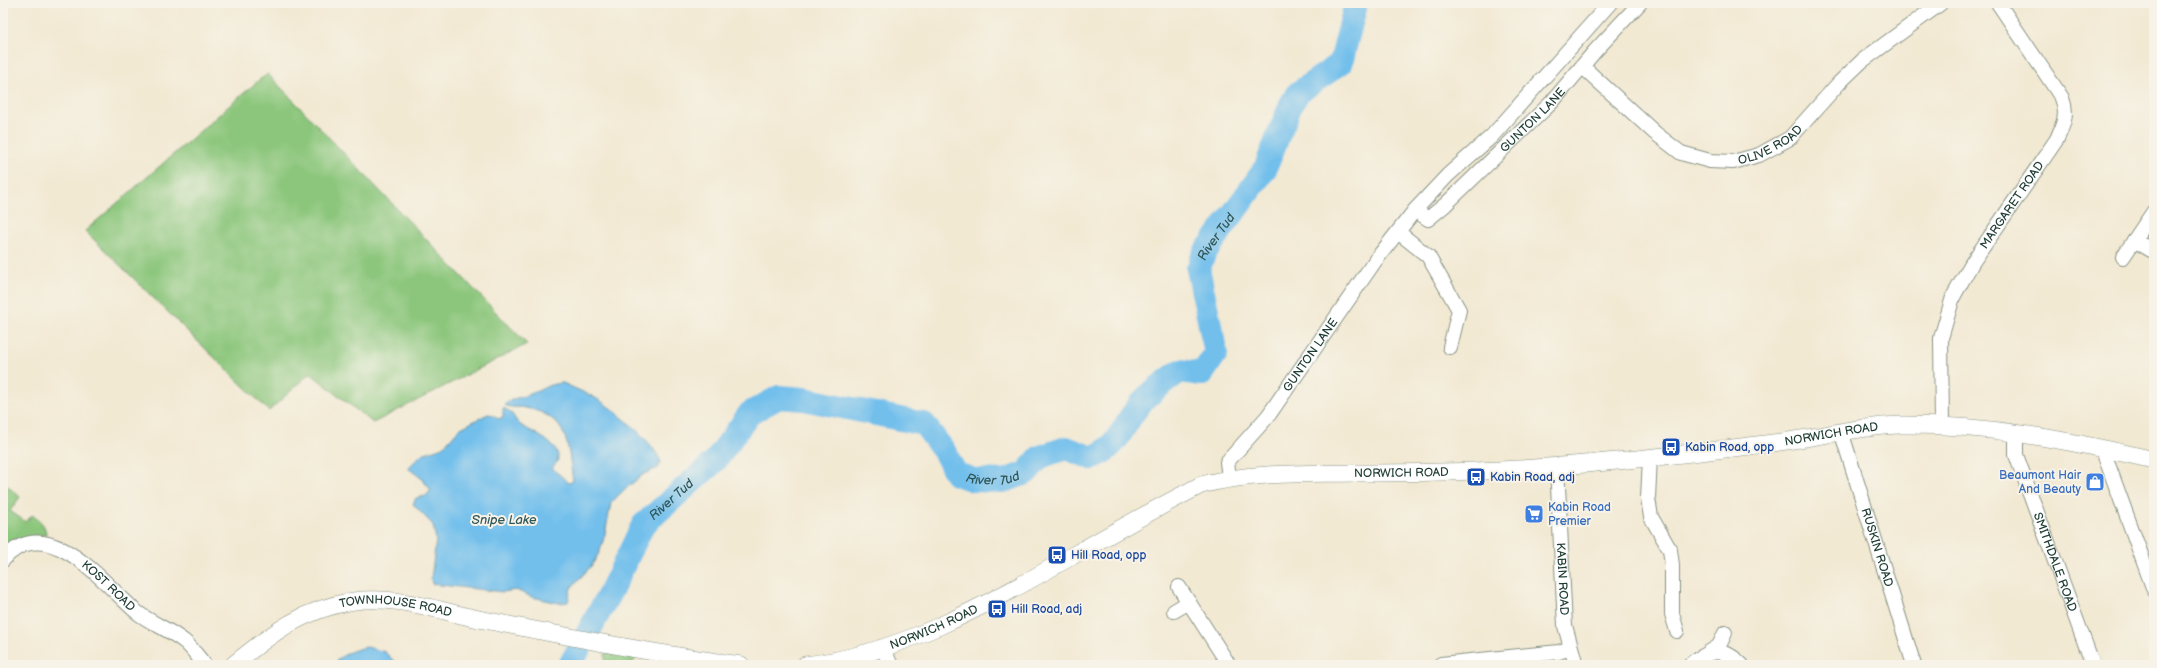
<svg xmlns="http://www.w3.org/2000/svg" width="2157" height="668" viewBox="0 0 2157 668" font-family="'Balsamiq Sans',sans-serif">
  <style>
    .green { fill: #8bc67b; stroke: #558258 }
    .water { fill: #72bfec; stroke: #487e90 }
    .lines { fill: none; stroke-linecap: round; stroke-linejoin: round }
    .river { stroke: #72bfec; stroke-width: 24 }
    .minor-casing { stroke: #889384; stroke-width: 16 }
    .tertiary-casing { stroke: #889384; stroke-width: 18 }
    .minor { stroke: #fff; stroke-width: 14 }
    .tertiary { stroke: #fff; stroke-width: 17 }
    .labels { text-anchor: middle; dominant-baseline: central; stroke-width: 4; stroke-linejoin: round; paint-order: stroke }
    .street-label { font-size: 12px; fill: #1f3d34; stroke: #f7f3e8 }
    .transit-label { font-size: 12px; fill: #164399; stroke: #f7f3e8; text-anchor: start }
    .shop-label { font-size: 12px; fill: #366cbe; stroke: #f7f3e8; text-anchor: end }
    .water-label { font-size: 13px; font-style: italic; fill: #305759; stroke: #f7f3e8 }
  </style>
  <rect width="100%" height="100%" fill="#f7f3e8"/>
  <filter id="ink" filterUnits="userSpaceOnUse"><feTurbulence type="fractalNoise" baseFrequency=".025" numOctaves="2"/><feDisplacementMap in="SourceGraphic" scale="8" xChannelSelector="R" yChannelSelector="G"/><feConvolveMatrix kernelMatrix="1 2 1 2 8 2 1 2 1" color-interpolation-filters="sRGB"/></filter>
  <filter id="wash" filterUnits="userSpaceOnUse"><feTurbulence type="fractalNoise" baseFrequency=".012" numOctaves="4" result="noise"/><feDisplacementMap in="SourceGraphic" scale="16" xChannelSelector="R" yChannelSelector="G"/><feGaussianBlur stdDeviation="0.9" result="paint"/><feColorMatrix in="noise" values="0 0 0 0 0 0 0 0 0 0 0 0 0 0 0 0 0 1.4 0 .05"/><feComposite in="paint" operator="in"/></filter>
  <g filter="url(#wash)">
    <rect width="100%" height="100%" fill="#f2e9d3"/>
    <path class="green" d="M 268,74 L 494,310 L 527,344 L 373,423 L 310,373 L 269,411 L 85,231 L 259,80 Z
      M 3,482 L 20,497 L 10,511 L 26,522 L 32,515 C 40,521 46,525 46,535 C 30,536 15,539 3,551 Z
      M 605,653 L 636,658 L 631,665 L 605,665 Z"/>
    <path class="water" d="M 563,383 C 577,390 593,395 605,404 C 622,416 654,443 661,462 L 658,468 L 644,474 L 625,489 L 611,503 L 605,534 L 600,551 L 592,565 L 571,588 L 568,602 L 559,603 L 532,597 L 516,590 L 503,592 L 432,584 L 431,579 L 436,540 L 433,525 L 413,504 L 416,498 L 426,496 L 431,490 L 421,478 L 408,468 L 422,454 L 443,447 L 459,429 L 480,418 L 488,414 L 493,415 L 498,419 L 503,417 L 503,408 C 516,413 512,419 522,426 C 534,433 573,450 552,468 L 569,483 L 573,481 C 567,444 570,417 526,408 C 517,406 515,409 504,405 C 513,397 520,398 530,394 C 545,389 546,384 563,383 Z
      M 367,647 L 385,652 L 398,665 L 332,665 C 343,654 352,650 367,647 Z"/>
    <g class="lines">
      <path class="river" id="s1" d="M 570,665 L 613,587 L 643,525 L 716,460 L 750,413 L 779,397 L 804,399 L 924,424 L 944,451 L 956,474 L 974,480 L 1004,481 L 1026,473 L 1040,457 L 1066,448 L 1092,458 C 1122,445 1122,424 1141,403 C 1152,390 1167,381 1180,371 L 1202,374 L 1216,353 L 1198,269 L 1204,254 L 1265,169 L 1291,104 L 1299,92 L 1341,63 L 1356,3"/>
    </g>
  </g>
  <g filter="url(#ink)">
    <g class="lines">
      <defs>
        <g id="minor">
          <path id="s2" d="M 1583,67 L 1655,133 L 1681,153 L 1710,161 L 1733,162 L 1759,155 L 1790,138 L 1839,83 L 1862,61 L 1941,3"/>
          <path id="s3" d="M 1415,210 L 1428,219 L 1445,205 L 1552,102 L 1595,51 L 1640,3"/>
          <path d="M 1398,232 L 1428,256 L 1459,310 L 1450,347"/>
          <path d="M 2134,240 L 2151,250"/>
          <path d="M 2123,257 L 2154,211"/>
          <path id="s4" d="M 1942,425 L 1941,338 L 1953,297 L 1972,263 L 2057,139 C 2064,123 2068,114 2062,98 L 1998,3"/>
          <path id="s5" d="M 1841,431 L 1914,665"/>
          <path id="s6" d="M 2016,434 L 2016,455 L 2093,665"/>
          <path d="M 2102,448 L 2154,590"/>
          <path d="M 1650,457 L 1648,498 L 1651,517 L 1670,550 L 1672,565 L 1672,614 L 1677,631"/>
          <path id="s7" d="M 1557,466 L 1565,626 L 1576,665"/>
          <path id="s8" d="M 1229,478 L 1227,462 L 1268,416 L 1375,261 L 1415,210 L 1448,175 L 1492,136 L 1610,3"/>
          <path id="s9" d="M 3,560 C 48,508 105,586 138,613 C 153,624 170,630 185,642 C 192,648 198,657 205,665"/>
          <path d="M 1179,587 L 1229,665"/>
          <path d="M 1174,611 L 1189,602"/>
          <path d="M 882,647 L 891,665"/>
          <path d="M 1708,653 L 1719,646 L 1725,633"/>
          <path d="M 1441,664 L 1559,652 L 1570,648"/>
          <path d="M 1689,665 C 1708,650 1724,646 1742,665"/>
        </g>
        <g id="tertiary">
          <path id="s10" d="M 233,665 C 272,633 303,609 354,601 C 396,595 439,611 479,619 C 566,636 653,654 741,665"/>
          <path id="s11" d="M 805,665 C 898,655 986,605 1065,560 C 1110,534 1155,509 1201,485 C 1251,472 1303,474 1354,473 C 1409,473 1464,472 1518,469 C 1603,464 1688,454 1773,443 C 1816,438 1858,426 1901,425 C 1986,424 2072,441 2154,460"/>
        </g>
      </defs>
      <use href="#minor" class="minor-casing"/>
      <use href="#tertiary" class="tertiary-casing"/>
      <use href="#minor" class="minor"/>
      <use href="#tertiary" class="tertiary"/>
    </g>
  </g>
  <defs>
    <symbol id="bus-square" viewBox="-11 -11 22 22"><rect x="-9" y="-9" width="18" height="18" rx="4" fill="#1a4fb4" stroke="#f7f3e8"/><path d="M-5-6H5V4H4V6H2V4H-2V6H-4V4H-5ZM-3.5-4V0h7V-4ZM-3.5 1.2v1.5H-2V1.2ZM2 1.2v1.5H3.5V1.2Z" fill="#fff"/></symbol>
    <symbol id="shop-square" viewBox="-11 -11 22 22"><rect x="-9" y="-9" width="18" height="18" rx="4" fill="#3f7fe0" stroke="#f7f3e8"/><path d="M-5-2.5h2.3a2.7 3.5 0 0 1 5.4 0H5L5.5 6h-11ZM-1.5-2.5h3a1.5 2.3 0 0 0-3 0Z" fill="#fff"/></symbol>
    <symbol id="supermarket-square" viewBox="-11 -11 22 22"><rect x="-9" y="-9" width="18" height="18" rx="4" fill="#3f7fe0" stroke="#f7f3e8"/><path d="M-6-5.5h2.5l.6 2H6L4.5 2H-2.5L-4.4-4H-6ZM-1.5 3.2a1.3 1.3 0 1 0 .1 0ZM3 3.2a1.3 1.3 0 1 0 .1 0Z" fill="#fff"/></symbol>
  </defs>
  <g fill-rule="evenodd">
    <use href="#bus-square" x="1660" y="436" width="22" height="22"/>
    <use href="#bus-square" x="1465" y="466" width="22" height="22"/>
    <use href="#shop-square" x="2084" y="471" width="22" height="22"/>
    <use href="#supermarket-square" x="1523" y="503" width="22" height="22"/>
    <use href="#bus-square" x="1046" y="544" width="22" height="22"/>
    <use href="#bus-square" x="986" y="598" width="22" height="22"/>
  </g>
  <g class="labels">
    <g class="street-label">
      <text stroke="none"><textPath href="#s3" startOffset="160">GUNTON LANE</textPath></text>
      <text stroke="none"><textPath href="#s2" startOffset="225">OLIVE ROAD</textPath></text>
      <text stroke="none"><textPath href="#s4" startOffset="239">MARGARET ROAD</textPath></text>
      <text stroke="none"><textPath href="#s8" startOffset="152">GUNTON LANE</textPath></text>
      <text stroke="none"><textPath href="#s11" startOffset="1071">NORWICH ROAD</textPath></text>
      <text stroke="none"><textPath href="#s11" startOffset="639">NORWICH ROAD</textPath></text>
      <text stroke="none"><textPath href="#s5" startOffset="122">RUSKIN ROAD</textPath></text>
      <text stroke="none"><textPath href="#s6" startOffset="135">SMITHDALE ROAD</textPath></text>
      <text stroke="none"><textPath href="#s7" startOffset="113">KABIN ROAD</textPath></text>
      <text stroke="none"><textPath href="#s9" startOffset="125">KOST ROAD</textPath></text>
      <text stroke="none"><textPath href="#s10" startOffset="181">TOWNHOUSE ROAD</textPath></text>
      <text stroke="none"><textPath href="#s11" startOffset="135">NORWICH ROAD</textPath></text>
    </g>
    <g class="transit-label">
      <text x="1685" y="447">Kabin Road, opp</text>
      <text x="1490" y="477">Kabin Road, adj</text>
      <text x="1071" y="555">Hill Road, opp</text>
      <text x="1011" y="609">Hill Road, adj</text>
    </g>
    <g class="shop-label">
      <text x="2081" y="475">Beaumont Hair<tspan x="2081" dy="14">And Beauty</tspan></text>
      <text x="1548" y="507" text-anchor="start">Kabin Road<tspan x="1548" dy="14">Premier</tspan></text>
    </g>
    <g class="water-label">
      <text stroke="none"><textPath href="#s1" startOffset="999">River Tud</textPath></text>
      <text stroke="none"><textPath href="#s1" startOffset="592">River Tud</textPath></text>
      <text stroke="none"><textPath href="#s1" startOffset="196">River Tud</textPath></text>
      <text x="504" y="520">Snipe Lake</text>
    </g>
  </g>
  <rect width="2157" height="668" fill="none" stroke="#f7f3e8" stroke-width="16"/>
</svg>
